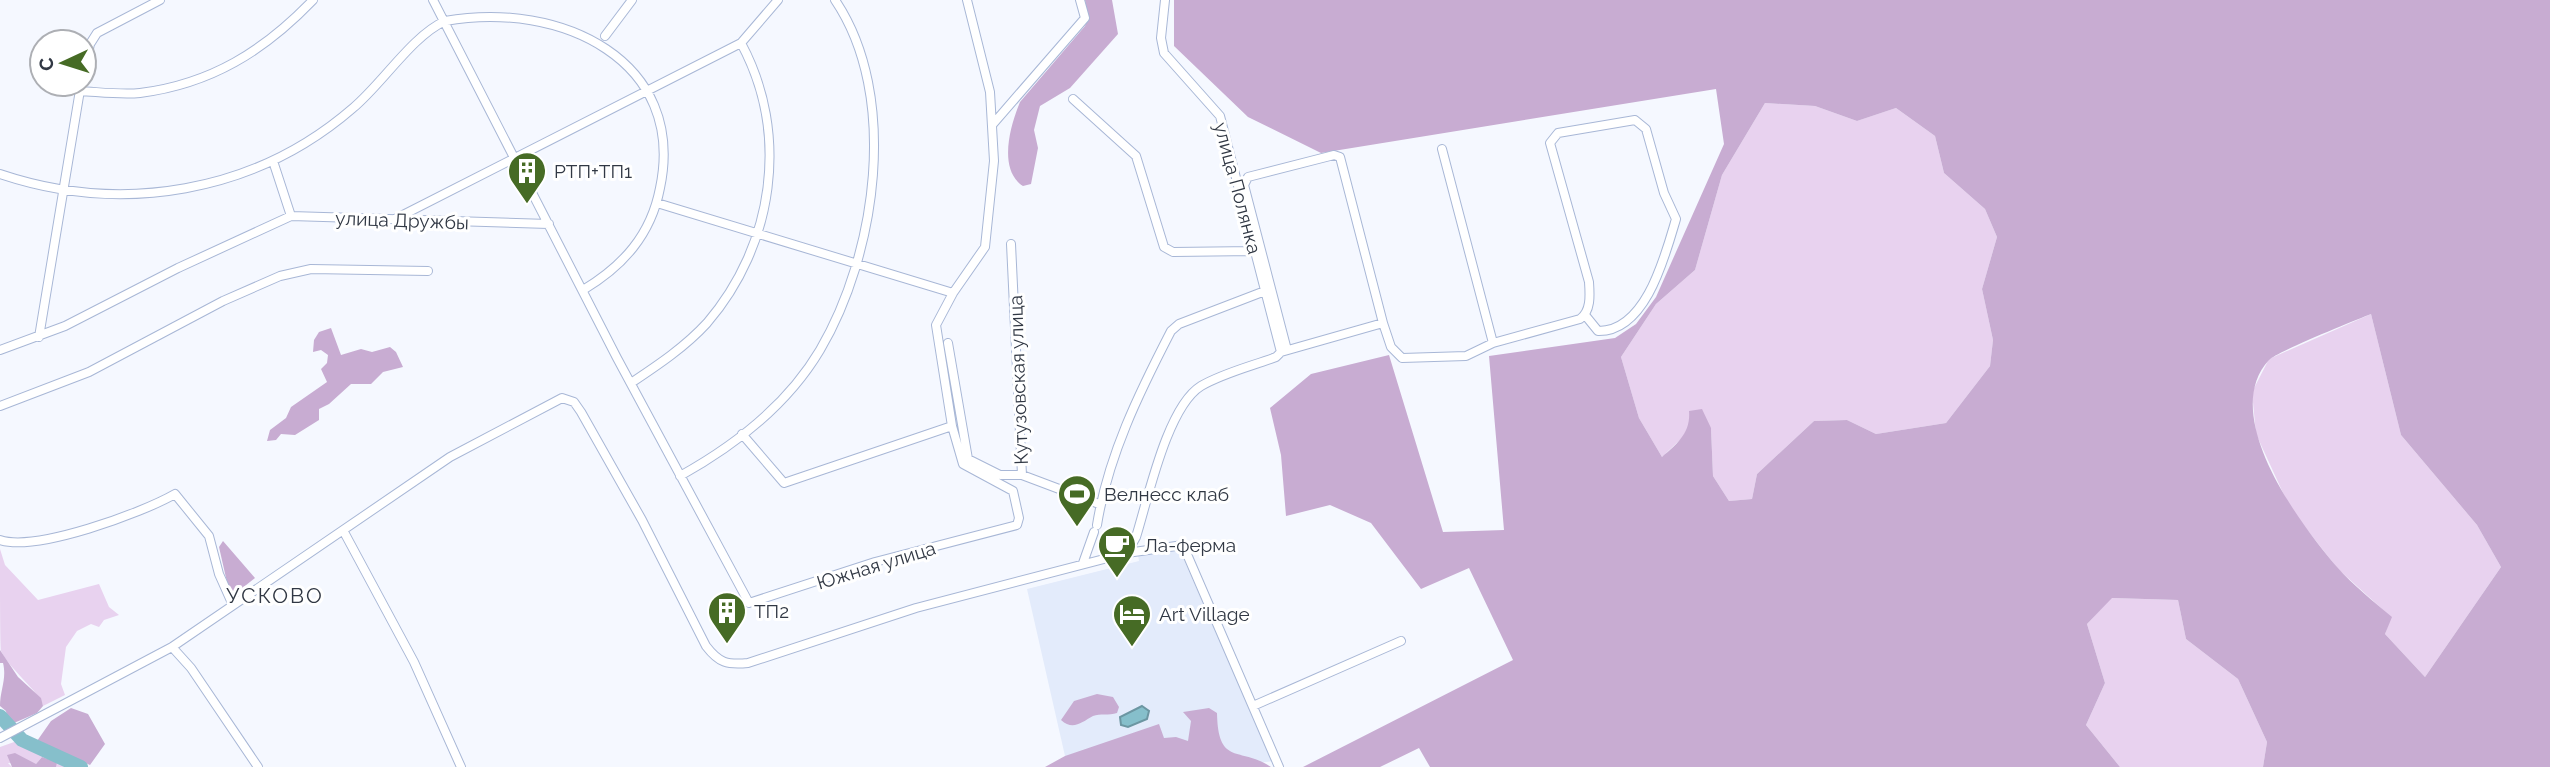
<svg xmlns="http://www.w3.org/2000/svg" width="2550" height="767" viewBox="0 0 2550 767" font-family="Raleway,sans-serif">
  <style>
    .built { fill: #e3ebfb }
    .green { fill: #e8d2ef }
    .forest { fill: #c8acd2; fill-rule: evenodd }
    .water { fill: #86bfcb; stroke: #6c96a2; stroke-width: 2 }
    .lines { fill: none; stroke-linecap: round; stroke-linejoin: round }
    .river { stroke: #86bfcb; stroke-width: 14 }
    .minor-casing { stroke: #a8b7d6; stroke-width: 10 }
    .minor { stroke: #fff; stroke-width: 8 }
    .labels { text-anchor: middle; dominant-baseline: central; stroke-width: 6; stroke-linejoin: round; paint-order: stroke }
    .poi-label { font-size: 19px; fill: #313844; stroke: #fff; text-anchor: start }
    .street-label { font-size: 19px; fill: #313844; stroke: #fff }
    .neighbourhood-label { font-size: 21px; letter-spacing: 2px; fill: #313844; stroke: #fff }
  </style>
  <rect width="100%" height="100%" fill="#f5f8ff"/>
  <path class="built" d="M 1179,549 L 1273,761 L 1227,767 L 1085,767 L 1065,756 L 1027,589 L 1139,561 L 1138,555 Z"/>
  <path class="green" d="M 1765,103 L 1815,106 L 1857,121 L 1896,108 L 1935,136 L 1944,173 L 1985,209 L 1997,237 L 1982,289 L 1993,340 L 1990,366 L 1946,423 L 1876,434 L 1847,420 L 1814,421 L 1757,474 L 1752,499 L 1729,501 L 1713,476 L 1711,428 L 1690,424 L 1683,437 L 1662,457 L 1639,418 L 1621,357 L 1656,304 L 1695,270 L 1722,175 Z
    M 2371,314 L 2401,435 L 2477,525 L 2501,567 L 2425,677 L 2385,634 L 2391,617 L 2338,569 L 2290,508 L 2256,434 L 2252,392 L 2269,359 Z
    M 0,549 L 5,565 L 38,600 L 99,584 L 109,607 L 119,615 L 104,620 L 99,627 L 91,624 L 77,631 L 66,647 L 61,684 L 65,695 L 43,706 C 40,692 10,670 1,651 C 0,640 0,567 0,549 Z
    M 2111,598 L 2178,600 L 2186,639 L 2238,679 L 2267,742 L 2263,767 L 2120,767 L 2086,725 L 2105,683 L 2087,624 Z
    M 17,741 L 22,747 L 73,767 L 56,767 L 56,762 L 42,757 L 36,764 L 8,763 L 12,767 L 0,767 L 0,747 Z"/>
  <path class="forest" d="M 1085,0 L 1112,0 L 1118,34 L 1070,88 L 1040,106 L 1034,130 L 1038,148 L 1031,184 L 1023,186 C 997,169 1011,124 1020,102 L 1085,26 L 1088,18 Z
    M 1174,0 L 2550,0 L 2550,767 L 2263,767 L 2267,742 L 2238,679 L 2186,639 L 2178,600 L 2112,598 L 2087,624 L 2105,683 L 2086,725 L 2120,767 L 1430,767 L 1419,748 L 1380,767 L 1303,767 L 1513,660 L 1469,568 L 1421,589 L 1371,523 L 1330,505 L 1286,516 L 1281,455 L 1270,408 L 1311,374 L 1389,355 L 1443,532 L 1504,530 L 1489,356 L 1615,338 L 1636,324 L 1656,297 L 1724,144 L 1716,89 L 1321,153 L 1248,117 L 1174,46 ZM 1765,103 L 1815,106 L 1857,121 L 1896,108 L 1935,136 L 1944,173 L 1985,209 L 1997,237 L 1982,289 L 1993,340 L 1990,366 L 1946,423 L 1876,434 L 1847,420 L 1814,421 L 1757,474 L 1752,499 L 1729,501 L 1713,476 L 1711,428 L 1702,409 L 1689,411 C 1691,433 1677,444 1662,457 L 1639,418 L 1621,357 L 1656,304 L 1695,270 L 1722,175 ZM 2371,314 L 2401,435 L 2477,525 L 2501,567 L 2425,677 L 2385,634 L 2392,617 C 2373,601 2353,585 2337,567 C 2300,524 2218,415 2269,360 C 2276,352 2356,320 2371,314 Z
    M 331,328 L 341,355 L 361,349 L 372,352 L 390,347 L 396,352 L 403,367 L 383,372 L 371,384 L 351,384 L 329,404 L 319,409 L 319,420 L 295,435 L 281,434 L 276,440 L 267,441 L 270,430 L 286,418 L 291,407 L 327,382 L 321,369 L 327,363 L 328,355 L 321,350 L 313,352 L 314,340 L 319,332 Z
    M 223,541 L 255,578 L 236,593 L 229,591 L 219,547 Z
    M 0,650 L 18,677 L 41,698 L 43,706 L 37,713 L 14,723 L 7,719 L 6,711 L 0,706 C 0,690 7,679 3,663 L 0,663 Z
    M 1097,694 L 1113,697 L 1119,707 L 1117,713 C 1109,716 1100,713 1093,716 C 1082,722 1073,731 1061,720 L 1074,701 Z
    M 71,708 L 88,714 L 105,744 L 90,765 L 37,741 L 51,721 Z
    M 1209,708 L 1217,713 C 1218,767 1240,746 1271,767 L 1045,767 L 1065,756 L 1159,724 L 1164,738 L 1176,737 L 1188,741 L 1191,721 L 1183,712 Z
    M 15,753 L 36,764 L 42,757 L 57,762 L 56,767 L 12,767 L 7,755 Z"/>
  <path class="water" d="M 1142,706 L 1149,711 L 1147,719 L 1128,727 L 1121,725 L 1120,717 Z"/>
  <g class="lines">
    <path class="river" d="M 0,716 L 22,740 L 81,767"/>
    <defs>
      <path id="minor" d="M 433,0 L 617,358 L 749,603 L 875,562 L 1017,525 L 1019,518 L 1013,491 L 963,464 L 952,426
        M 1165,0 L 1161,38 L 1164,53 L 1220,116 L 1281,352
        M 605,36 L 632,0
        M 84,72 L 90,44 L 97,33 L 160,0
        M 80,91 C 99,92 121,95 140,93 C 211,84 264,51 313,0
        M 1073,99 L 1136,156 L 1164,247 L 1173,252 L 1254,251
        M 993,124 L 1085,18 L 1080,0
        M 1442,149 L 1493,343
        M 273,161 L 291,216
        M 0,174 C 122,215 255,193 353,108 C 382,84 412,36 445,21 C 561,0 687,61 660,188 C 651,235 623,266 583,290
        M 657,203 L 953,293
        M 395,219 L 741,43 L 778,0
        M 1011,244 L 1022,475 L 1099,504
        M 39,337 L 81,84
        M 948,343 L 968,459 L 1000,475 L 1022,475
        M 0,350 L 65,326 L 178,268 L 291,216 L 549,224
        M 1287,350 L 1244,185 L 1248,177 L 1334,155 L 1340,157 L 1383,323
        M 631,383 C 658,365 685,347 707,323 C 774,245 790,134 741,43
        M 0,406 L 89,372 L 223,301 L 280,276 L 311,269 L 428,271
        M 742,434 L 784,483 L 952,426 L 936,325 L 953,293 L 985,247 L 994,161 L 990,92 L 967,0
        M 680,476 C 734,446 788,404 820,350 C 876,255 900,96 835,0
        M 1097,525 C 1108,456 1139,393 1171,331 L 1179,324 L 1265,291
        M 344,532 L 414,662 L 461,767
        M 0,540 C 36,552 142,513 175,494 L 209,536 L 219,574 L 232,603
        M 1127,553 L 1136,537 C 1148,499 1167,407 1201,386 C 1223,373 1252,366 1276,357 L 1281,352 L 1383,323 L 1391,347 L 1402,358 L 1466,356 L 1493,343 L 1580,319 C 1591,311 1590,296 1589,282 L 1550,143 L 1558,133 L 1635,120 L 1646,129 L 1664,193 L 1676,219 C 1665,256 1646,332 1598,331 L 1585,315
        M 1083,563 L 1094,532
        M 172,647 L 191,668 L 258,767
        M 1253,706 L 1401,641
        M 0,738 L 172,647 L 450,457 L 562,398 L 574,402 L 581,412 L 642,520 L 706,646 C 719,663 727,665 748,663 L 916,608 L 1127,553 L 1183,545 L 1279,767"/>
    </defs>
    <use href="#minor" class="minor-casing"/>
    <use href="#minor" class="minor"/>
  </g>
  <defs>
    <symbol id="building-pin" viewBox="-11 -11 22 30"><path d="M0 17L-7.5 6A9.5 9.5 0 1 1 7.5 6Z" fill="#466b25" stroke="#fff"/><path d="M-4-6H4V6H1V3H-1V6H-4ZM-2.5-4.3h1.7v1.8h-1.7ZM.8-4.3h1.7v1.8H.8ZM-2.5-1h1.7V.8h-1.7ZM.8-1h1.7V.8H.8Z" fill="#fff"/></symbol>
    <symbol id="stadium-pin" viewBox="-11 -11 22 30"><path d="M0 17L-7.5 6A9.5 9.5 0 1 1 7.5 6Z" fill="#466b25" stroke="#fff"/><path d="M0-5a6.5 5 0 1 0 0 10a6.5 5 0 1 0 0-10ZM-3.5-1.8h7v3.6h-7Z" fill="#fff"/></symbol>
    <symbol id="cafe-pin" viewBox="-11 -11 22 30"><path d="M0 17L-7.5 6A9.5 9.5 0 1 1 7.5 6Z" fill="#466b25" stroke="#fff"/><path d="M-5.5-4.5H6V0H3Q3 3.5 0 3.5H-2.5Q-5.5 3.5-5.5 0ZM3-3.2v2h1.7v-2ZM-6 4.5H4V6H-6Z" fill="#fff"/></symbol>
    <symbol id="hotel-pin" viewBox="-11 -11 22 30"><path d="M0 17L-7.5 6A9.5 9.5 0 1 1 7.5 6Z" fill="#466b25" stroke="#fff"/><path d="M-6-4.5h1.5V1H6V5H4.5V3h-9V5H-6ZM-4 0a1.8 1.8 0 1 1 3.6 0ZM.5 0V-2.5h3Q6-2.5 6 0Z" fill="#fff"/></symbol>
  </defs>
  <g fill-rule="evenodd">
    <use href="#building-pin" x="505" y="149" width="44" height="60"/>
    <use href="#stadium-pin" x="1055" y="472" width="44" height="60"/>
    <use href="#cafe-pin" x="1095" y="523" width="44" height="60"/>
    <use href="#building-pin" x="705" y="589" width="44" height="60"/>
    <use href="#hotel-pin" x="1110" y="592" width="44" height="60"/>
  </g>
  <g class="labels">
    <g class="poi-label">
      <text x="554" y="171">РТП+ТП1</text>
      <text x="1104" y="494">Велнесс клаб</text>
      <text x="1144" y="545">Ла-ферма</text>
      <text x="754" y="611">ТП2</text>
      <text x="1159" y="614">Art Village</text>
    </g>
    <g class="street-label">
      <text transform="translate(1238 188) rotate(75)">улица Полянка</text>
      <text transform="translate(402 220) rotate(2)">улица Дружбы</text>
      <text transform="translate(1018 380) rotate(-92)">Кутузовская улица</text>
      <text transform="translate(876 565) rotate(-17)">Южная улица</text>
    </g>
    <g class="neighbourhood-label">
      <text x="275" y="595">УСКОВО</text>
    </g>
  </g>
  <g transform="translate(63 63) rotate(266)"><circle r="33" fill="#ffffff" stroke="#adafb4" stroke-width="2"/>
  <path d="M0-5L12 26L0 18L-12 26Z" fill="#466b25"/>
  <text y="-10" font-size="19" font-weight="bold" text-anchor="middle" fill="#313844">С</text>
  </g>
</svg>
